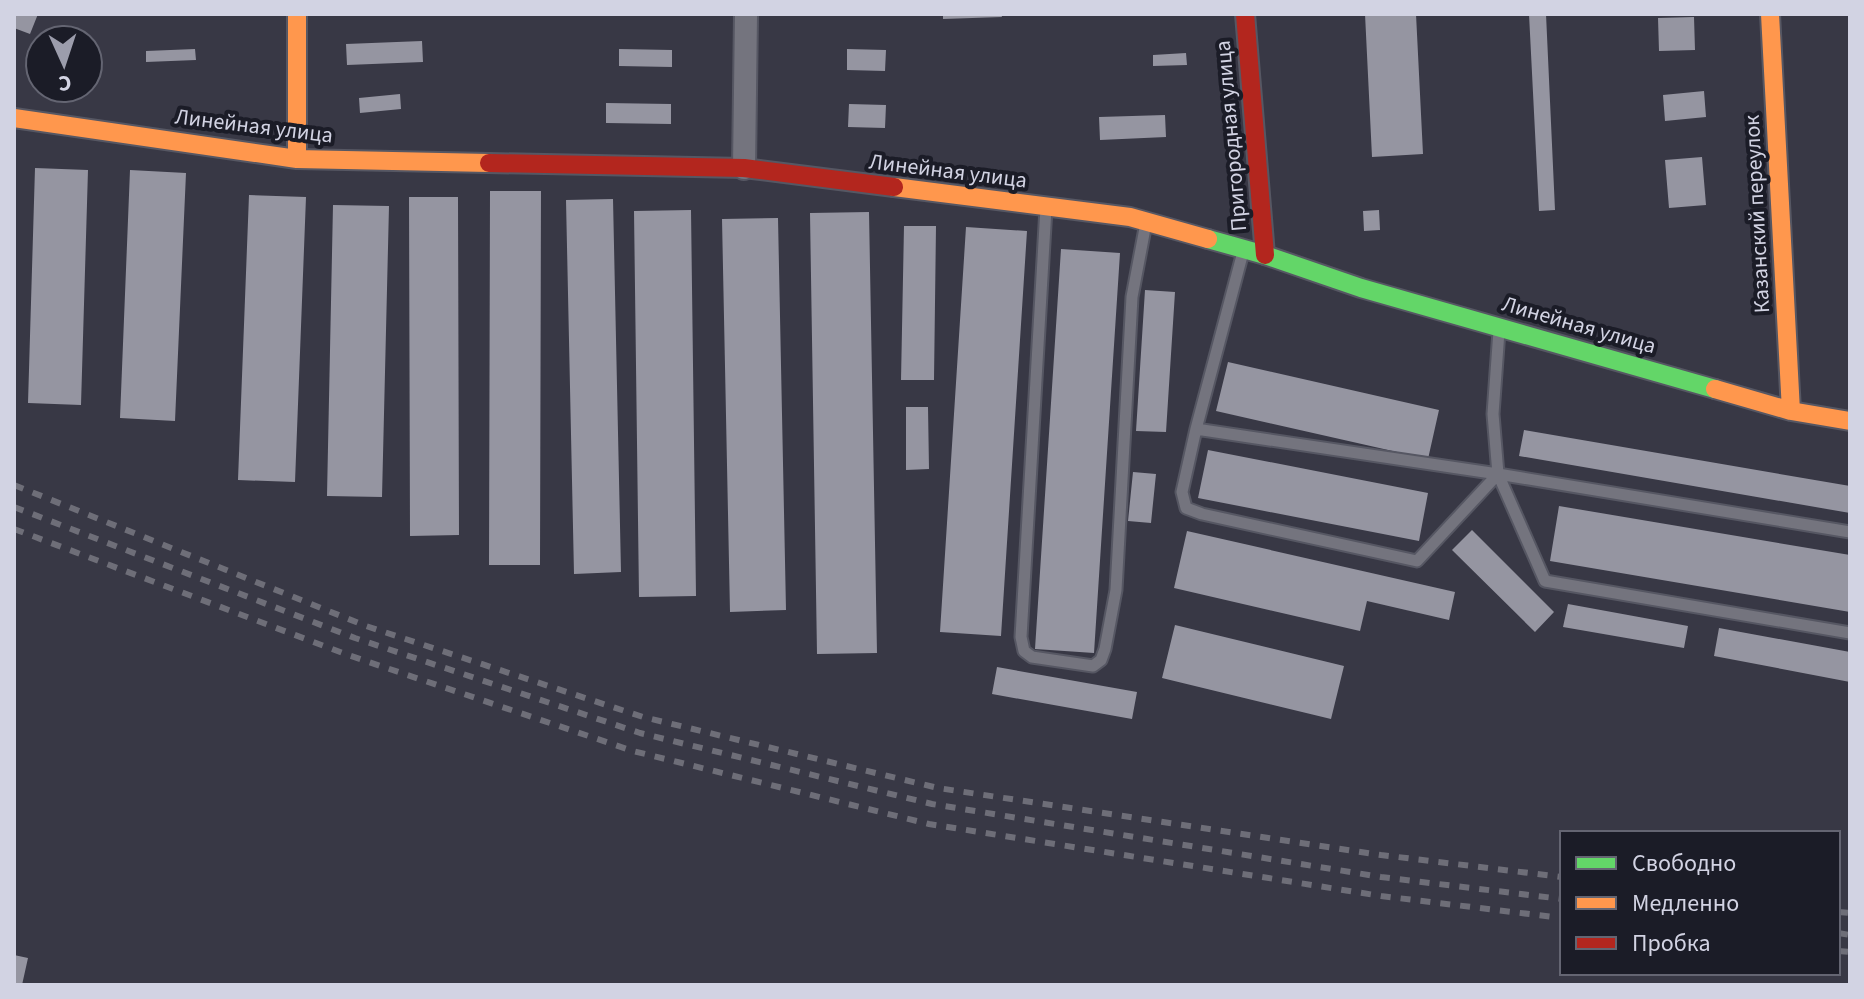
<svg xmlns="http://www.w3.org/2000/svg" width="1864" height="999" viewBox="0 0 1864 999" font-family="'Source Sans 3',sans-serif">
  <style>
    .building { fill: #9595a1 }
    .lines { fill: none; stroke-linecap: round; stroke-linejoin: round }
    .lane-casing { stroke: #565763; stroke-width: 15 }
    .street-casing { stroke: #565763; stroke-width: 26 }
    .fast-casing { stroke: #565763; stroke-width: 22 }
    .slow-casing { stroke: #565763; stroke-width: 22 }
    .jam-casing { stroke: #565763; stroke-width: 22 }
    .lane { stroke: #74747e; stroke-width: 11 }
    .street { stroke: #74747e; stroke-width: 22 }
    .fast { stroke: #63d668; stroke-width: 18 }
    .slow { stroke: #ff974d; stroke-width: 18 }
    .jam { stroke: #b3261e; stroke-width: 18 }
    .rail { stroke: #6e6e78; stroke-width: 6; stroke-dasharray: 10 10; stroke-linecap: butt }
    .labels { text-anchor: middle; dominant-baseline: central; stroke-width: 8; stroke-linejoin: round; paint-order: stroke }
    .street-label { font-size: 22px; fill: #d2d3e3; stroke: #1b1c27 }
  </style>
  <rect width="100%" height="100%" fill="#383845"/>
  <path class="building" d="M 14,14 L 38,14 L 30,34 L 14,28 Z
    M 943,14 L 1001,14 L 1002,17 L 943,19 Z
    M 1365,14 L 1416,14 L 1423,154 L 1372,157 Z
    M 1529,14 L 1546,14 L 1555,210 L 1539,211 Z
    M 1694,17 L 1695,50 L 1659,51 L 1658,18 Z
    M 422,41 L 423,62 L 347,65 L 346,44 Z
    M 195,49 L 196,60 L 146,62 L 146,51 Z
    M 619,49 L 672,50 L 672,67 L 619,66 Z
    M 847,49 L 886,50 L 885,71 L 847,70 Z
    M 1186,53 L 1187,65 L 1153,66 L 1153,55 Z
    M 1704,91 L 1706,117 L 1665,121 L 1663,95 Z
    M 400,94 L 401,109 L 360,113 L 359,98 Z
    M 606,103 L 671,104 L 671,124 L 606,123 Z
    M 849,104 L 886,105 L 885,128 L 848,127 Z
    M 1165,115 L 1166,137 L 1100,140 L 1099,117 Z
    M 1702,157 L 1706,205 L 1669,208 L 1665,160 Z
    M 35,168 L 88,170 L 81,405 L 28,403 Z
    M 130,170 L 186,173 L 175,421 L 120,418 Z
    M 490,191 L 541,191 L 540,565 L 489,565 Z
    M 249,195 L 306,197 L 295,482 L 238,480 Z
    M 409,197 L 458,197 L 459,535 L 410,536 Z
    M 613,199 L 621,572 L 574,574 L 566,200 Z
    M 333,205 L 389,206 L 382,497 L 327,496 Z
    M 691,210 L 696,596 L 639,597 L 634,211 Z
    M 1379,210 L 1380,230 L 1364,231 L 1363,211 Z
    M 869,212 L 877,653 L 817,654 L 810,213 Z
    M 778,218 L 786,610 L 730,612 L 722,219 Z
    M 904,226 L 936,226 L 934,380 L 901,380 Z
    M 966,227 L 1027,231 L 1001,636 L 940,632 Z
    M 1061,249 L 1120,253 L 1094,653 L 1035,649 Z
    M 1145,290 L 1175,292 L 1166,432 L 1136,431 Z
    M 1228,362 L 1439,410 L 1428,459 L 1216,411 Z
    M 906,407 L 928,407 L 929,469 L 906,470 Z
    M 1524,430 L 1850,486 L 1850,513 L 1519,456 Z
    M 1208,450 L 1428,493 L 1419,541 L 1198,498 Z
    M 1133,472 L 1156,474 L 1151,523 L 1128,521 Z
    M 1559,506 L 1850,555 L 1850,612 L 1550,561 Z
    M 1472,530 L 1554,612 L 1535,632 L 1452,550 Z
    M 1187,531 L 1455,592 L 1449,620 L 1367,601 L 1360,631 L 1174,588 Z
    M 1568,604 L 1688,626 L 1684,648 L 1563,627 Z
    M 1175,625 L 1344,666 L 1331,719 L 1162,678 Z
    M 1719,628 L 1850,652 L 1850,682 L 1714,656 Z
    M 997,667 L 1137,692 L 1132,719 L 992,694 Z
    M 14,955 L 28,958 L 22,985 L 14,985 Z"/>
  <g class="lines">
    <defs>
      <path id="lane" d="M 1046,208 L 1021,637 L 1024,651 L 1032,657 L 1093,666 L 1101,660 L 1105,649 L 1116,590 L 1132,297 L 1146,223
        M 1243,252 L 1196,429 L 1182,492 L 1186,508 L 1202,514 L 1417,561 L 1498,474
        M 1499,331 L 1493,414 L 1498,474 L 1545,581 L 1850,633
        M 1196,429 L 1498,474 L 1850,532"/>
      <path id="street" d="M 744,168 L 746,14"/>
      <path id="fast" d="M 1208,239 L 1265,255 L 1361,288 L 1715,389"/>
      <path id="slow" d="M 297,14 L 297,159
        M 1770,14 L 1791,411
        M 14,118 L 297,159 L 489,163
        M 894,187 L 1130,217 L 1208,239
        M 1715,389 L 1791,411 L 1850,421"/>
      <path id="jam" d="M 1245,14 L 1265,255
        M 489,163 L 744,168 L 894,187"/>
    </defs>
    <use href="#lane" class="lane-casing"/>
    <use href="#street" class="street-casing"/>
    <use href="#fast" class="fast-casing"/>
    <use href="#slow" class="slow-casing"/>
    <use href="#jam" class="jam-casing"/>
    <use href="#lane" class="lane"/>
    <use href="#street" class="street"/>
    <use href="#fast" class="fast"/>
    <use href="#slow" class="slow"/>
    <use href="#jam" class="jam"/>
    <path class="rail" d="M 14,485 L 366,626 L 643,717 L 938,788 L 1381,855 L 1562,877
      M 14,507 L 355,638 L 640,733 L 932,804 L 1381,877 L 1562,899
      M 14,529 L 348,655 L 633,751 L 929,824 L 1381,896 L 1562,918
      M 1838,912 L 1850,913
      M 1838,933 L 1850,935
      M 1838,951 L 1850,952"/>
  </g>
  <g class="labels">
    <g class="street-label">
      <text transform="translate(254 126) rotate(7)">Линейная улица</text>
      <text transform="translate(1231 136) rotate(-95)">Пригородная улица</text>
      <text transform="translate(948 171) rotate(7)">Линейная улица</text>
      <text transform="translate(1757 214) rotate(-93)">Казанский переулок</text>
      <text transform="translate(1579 325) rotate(16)">Линейная улица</text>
    </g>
  </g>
  <rect width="1864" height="999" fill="none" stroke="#d2d3e3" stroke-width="32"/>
  <rect x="1560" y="831" width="280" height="144" fill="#1b1c27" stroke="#646572" stroke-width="2"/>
  <rect x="1576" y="857" width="40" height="12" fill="#63d668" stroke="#646572" stroke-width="2"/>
  <text x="1632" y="871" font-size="24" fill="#d2d3e3">Свободно</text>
  <rect x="1576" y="897" width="40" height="12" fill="#ff974d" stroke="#646572" stroke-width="2"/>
  <text x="1632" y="911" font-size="24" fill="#d2d3e3">Медленно</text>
  <rect x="1576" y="937" width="40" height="12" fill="#b3261e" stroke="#646572" stroke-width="2"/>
  <text x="1632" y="951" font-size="24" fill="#d2d3e3">Пробка</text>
  <g transform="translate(64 64) rotate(177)"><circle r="38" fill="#1b1c27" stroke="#646572" stroke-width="2"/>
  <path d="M0-6L14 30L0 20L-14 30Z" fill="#9c9dac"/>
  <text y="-12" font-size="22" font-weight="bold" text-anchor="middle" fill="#d2d3e3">С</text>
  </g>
</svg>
